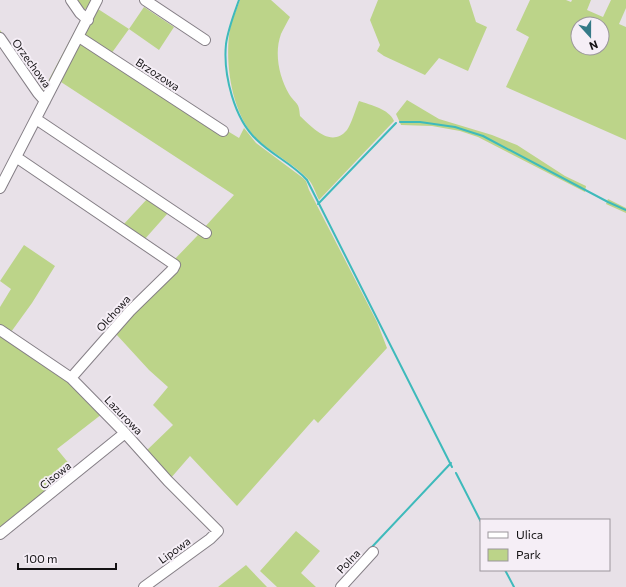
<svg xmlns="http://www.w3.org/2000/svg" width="626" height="587" viewBox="0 0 626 587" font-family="Commissioner,sans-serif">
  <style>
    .green { fill: #bcd489; fill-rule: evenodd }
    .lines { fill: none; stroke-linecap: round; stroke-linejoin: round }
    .stream { stroke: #3ebabb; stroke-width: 2 }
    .minor-casing { stroke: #857f86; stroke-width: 12 }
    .minor { stroke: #fff; stroke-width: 10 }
    .labels { text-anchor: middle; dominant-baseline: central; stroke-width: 4; stroke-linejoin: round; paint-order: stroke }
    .street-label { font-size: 11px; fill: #141214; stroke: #f5eef6 }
  </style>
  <rect width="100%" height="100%" fill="#e8e1e8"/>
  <path class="green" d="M 75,0 L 91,0 L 89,6 L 84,10 Z
    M 240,0 L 271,0 L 290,17 C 287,22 284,28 281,34 C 274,53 279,77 289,94 C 296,105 299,101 300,116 C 312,127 331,149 347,130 C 351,125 356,108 359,101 C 371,105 389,109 394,121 L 319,200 C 316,194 313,184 308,179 C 295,165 274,154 259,141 C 232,117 224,63 230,29 C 232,19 237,9 240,0 Z
    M 378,0 L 469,0 L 476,22 L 487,27 L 468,71 L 439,58 L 425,75 L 384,56 L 377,51 L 380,45 L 370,20 Z
    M 530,0 L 566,0 L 571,2 L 572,0 L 591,0 L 587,10 L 603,17 L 611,0 L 626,0 L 626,8 L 619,24 L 626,27 L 626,140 L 506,87 L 529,37 L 516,30 ZM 578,24 L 602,24 L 602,48 L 578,48 Z
    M 144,7 L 174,27 L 159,50 L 129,29 L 111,54 L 86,36 L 85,33 L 98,9 L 129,29 Z
    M 81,19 L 81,22 L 45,92 L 40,92 L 0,34 L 0,30 L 41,88 L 45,87 Z
    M 81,42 L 239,138 L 244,128 L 256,143 L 303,178 L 306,181 L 309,190 L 377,322 L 387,348 L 318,423 L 314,419 L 237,506 L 190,456 L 170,479 L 145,452 L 173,425 L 153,405 L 168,387 L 149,370 L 116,334 L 173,261 L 198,235 L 194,231 L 198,225 L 203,229 L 234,195 L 61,82 L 77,47 Z
    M 407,100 L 439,119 L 492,135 L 517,145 L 565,176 L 586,186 L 585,192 L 478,137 L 460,131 L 432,126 L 401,125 L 396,114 Z
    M 148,198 L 168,213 L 144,240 L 123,225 Z
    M 608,199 L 626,208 L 626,213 L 606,204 Z
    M 24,245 L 55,266 L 32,303 L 11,332 L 0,325 L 0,307 L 11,289 L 0,281 Z
    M 0,335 L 71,382 L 102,414 L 57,449 L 75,471 L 0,531 Z
    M 296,531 L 320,551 L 301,573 L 316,587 L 277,587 L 260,571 Z
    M 246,565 L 267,587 L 218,587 Z"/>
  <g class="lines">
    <path class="stream" d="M 239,0 C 234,14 228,29 226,44 C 223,74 234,119 257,140 C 272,155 293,164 307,180 L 452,467
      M 400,122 L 420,122 L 455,127 L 483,136 L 608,202 L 626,210
      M 318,204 L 396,123
      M 456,473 L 481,522
      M 371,548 L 451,463
      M 505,570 L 514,587"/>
    <defs>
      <path id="minor" d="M 71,0 L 80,13 L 88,20
        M 145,0 L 205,40
        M 79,37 L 223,131
        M 0,38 L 38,93 L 45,101
        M 36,119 L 206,233
        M 16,157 L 175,265 L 173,269 L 130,311 L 71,378
        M 0,188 L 97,0
        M 0,330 L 71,378 L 125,433 L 168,481 L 218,531 L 210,539 L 144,587
        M 0,534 L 125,433
        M 341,587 L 373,552"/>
    </defs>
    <use href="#minor" class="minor-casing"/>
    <use href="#minor" class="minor"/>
  </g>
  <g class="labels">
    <g class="street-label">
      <text transform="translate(32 63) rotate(54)">Orzechowa</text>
      <text transform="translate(158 74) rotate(33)">Brzozowa</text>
      <text transform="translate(113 313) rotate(-48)">Olchowa</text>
      <text transform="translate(124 415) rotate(46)">Lazurowa</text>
      <text transform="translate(55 475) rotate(-39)">Cisowa</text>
      <text transform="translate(174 550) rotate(-36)">Lipowa</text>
      <text transform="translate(348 561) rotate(-47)">Polna</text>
    </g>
  </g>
  <rect x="480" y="519" width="130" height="52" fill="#f5eef6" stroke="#9b969c"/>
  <rect x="488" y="532" width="20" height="6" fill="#ffffff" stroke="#9b969c"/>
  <text x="516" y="539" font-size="12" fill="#141214">Ulica</text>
  <rect x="488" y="549" width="20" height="12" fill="#bcd489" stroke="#9b969c"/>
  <text x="516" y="559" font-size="12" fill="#141214">Park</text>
  <g transform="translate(590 36) rotate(159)"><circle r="19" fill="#f5eef6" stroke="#9b969c"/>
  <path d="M0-3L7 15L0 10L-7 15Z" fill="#357a88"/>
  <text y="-6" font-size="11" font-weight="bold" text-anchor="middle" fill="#141214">N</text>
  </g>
  <path d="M18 563v6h98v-6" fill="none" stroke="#141214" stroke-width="2"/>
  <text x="24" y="563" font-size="12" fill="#141214" stroke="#f5eef6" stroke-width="3" paint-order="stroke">100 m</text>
</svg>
